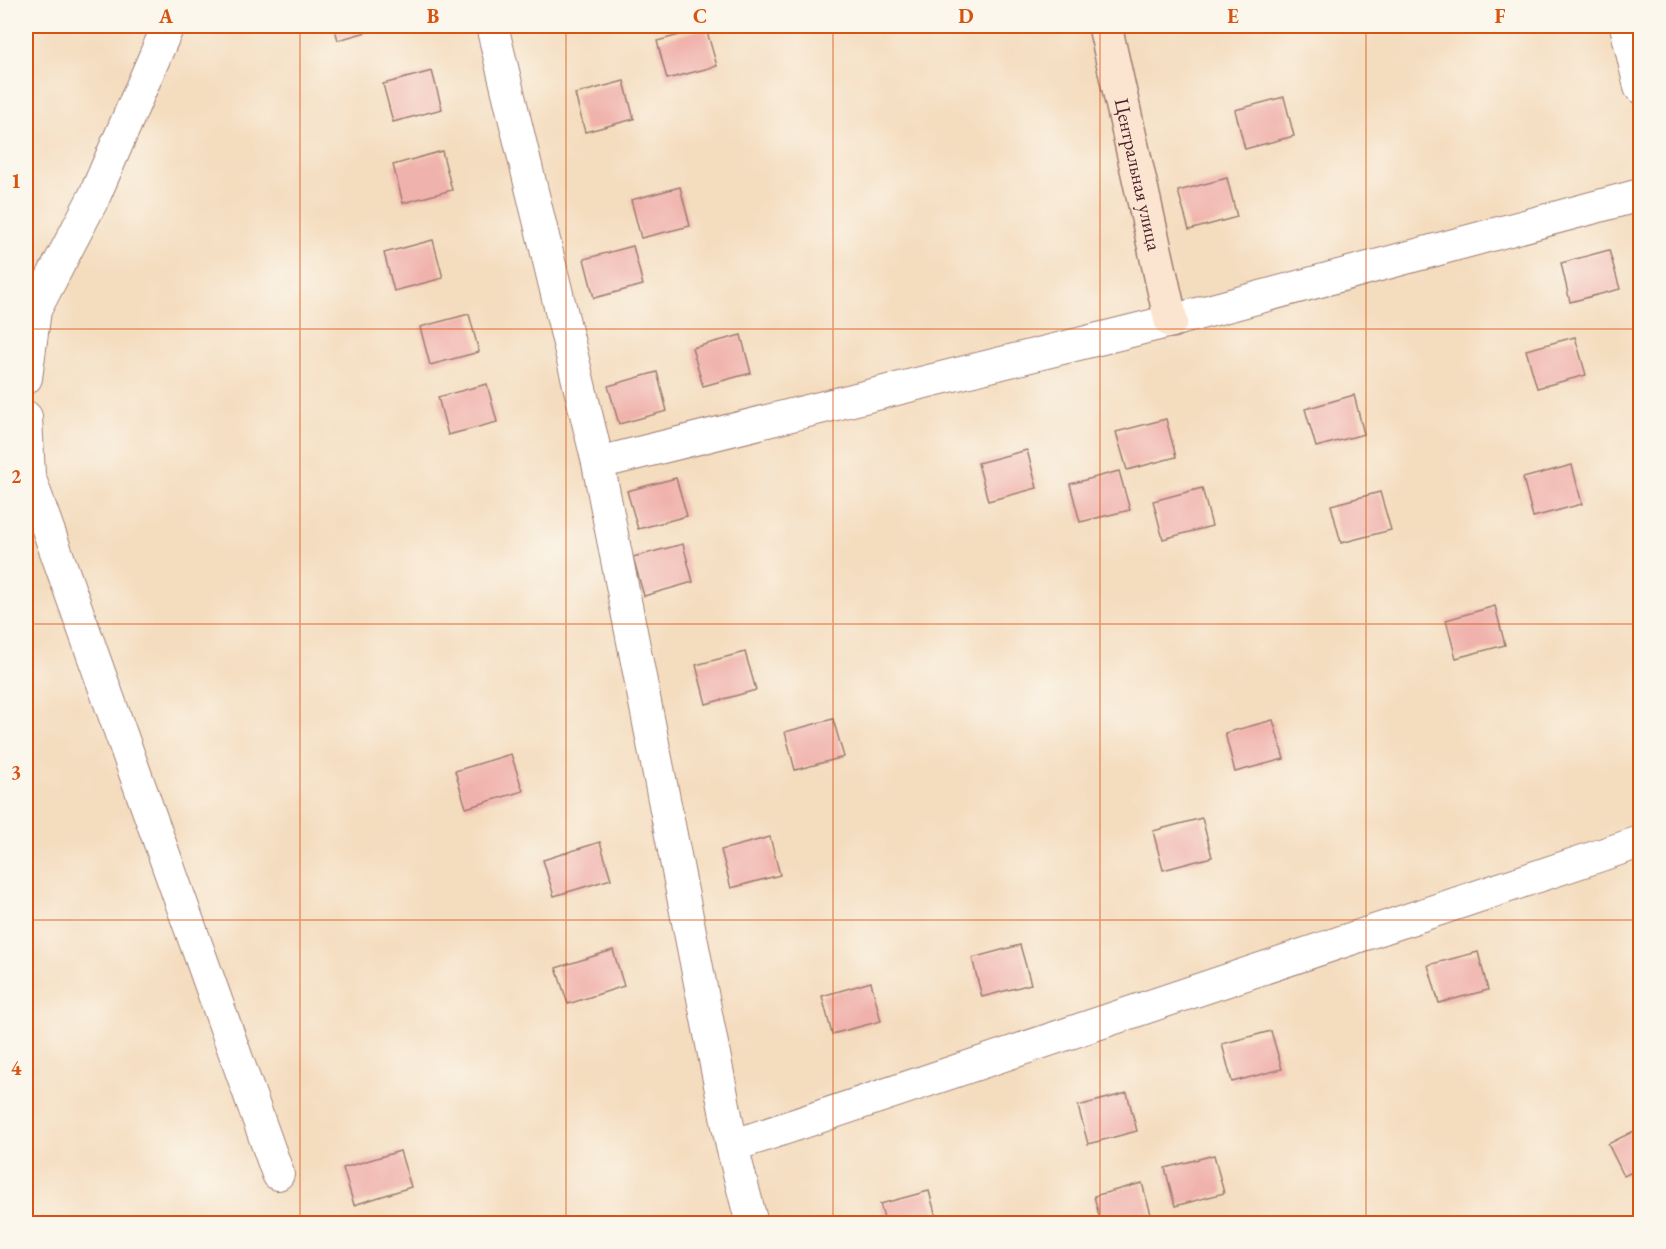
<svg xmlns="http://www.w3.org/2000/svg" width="1666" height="1249" viewBox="0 0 1666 1249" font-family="'EB Garamond',serif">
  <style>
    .building { fill: #f0b2ac }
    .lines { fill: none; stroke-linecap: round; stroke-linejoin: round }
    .street-casing { stroke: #9f7e74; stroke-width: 34 }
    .secondary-casing { stroke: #9f7e74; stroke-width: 36 }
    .street { stroke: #fff; stroke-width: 32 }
    .secondary { stroke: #fce5d0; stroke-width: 33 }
    .grid { fill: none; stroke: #d8530f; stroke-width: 1.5; stroke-opacity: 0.55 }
    .labels { text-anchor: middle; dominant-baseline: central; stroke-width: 6; stroke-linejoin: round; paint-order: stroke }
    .street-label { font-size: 20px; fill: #4a1f2b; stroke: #fbf7ec }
    .neatline { fill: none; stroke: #d8530f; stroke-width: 2 }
    .grid-label { font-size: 20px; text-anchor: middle; font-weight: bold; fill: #d8530f }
  </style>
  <rect width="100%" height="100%" fill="#fbf7ec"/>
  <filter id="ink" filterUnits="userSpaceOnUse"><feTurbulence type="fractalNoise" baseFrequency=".0167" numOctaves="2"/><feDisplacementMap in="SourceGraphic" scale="12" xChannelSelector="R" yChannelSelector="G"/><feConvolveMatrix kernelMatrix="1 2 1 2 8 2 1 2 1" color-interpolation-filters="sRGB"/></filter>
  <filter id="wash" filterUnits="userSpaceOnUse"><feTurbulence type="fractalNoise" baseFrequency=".008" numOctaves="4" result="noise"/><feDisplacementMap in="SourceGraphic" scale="24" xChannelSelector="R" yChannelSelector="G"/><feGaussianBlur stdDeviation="1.35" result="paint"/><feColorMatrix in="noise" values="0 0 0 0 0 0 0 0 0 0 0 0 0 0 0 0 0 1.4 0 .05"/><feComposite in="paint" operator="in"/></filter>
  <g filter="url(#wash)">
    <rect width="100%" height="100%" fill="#f4dcbe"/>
    <g id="blocks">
      <path class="building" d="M 334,26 L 388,26 L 338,40 Z
        M 706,28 L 717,66 L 667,79 L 657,41 Z
        M 432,71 L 442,109 L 393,122 L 383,84 Z
        M 624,81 L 634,119 L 585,132 L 575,94 Z
        M 1284,97 L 1294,136 L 1245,149 L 1235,110 Z
        M 442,151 L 452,190 L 403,203 L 393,165 Z
        M 1227,178 L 1237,217 L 1189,230 L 1178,191 Z
        M 680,187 L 690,226 L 641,238 L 631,200 Z
        M 433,240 L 443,278 L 394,291 L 384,253 Z
        M 633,246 L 643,285 L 594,298 L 584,259 Z
        M 1609,250 L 1620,289 L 1570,302 L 1561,263 Z
        M 469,314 L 479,352 L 430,365 L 420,327 Z
        M 741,335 L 751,373 L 703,386 L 692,348 Z
        M 1575,337 L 1586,375 L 1537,388 L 1526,350 Z
        M 657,372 L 667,411 L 619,424 L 608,386 Z
        M 487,384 L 497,422 L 448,435 L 438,397 Z
        M 1354,395 L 1364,434 L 1316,447 L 1305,409 Z
        M 1166,419 L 1176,457 L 1127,470 L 1116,432 Z
        M 1027,450 L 1037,488 L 988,501 L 978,463 Z
        M 1572,465 L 1582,504 L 1533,517 L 1523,478 Z
        M 1119,471 L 1130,510 L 1080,522 L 1070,484 Z
        M 676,478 L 687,516 L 638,529 L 627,491 Z
        M 1202,488 L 1212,526 L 1163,539 L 1153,501 Z
        M 1380,492 L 1391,530 L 1341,543 L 1331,505 Z
        M 683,544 L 693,582 L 644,596 L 633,557 Z
        M 1495,606 L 1505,645 L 1456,658 L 1446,620 Z
        M 745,652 L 756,690 L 706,704 L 696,665 Z
        M 833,719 L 844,757 L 795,770 L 785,732 Z
        M 1273,720 L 1284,759 L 1235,772 L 1225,733 Z
        M 511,754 L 523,791 L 466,808 L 455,771 Z
        M 1202,818 L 1212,857 L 1163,870 L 1153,831 Z
        M 770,837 L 780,875 L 731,888 L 721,850 Z
        M 600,842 L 611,879 L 554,896 L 543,860 Z
        M 1020,945 L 1031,984 L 982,997 L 972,958 Z
        M 613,950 L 624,986 L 568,1004 L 556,968 Z
        M 1478,952 L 1488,990 L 1439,1003 L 1428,965 Z
        M 871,982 L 881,1021 L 832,1034 L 822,996 Z
        M 1271,1031 L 1282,1069 L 1232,1082 L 1222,1044 Z
        M 1127,1093 L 1137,1131 L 1088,1144 L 1078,1106 Z
        M 1640,1128 L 1640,1168 L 1624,1176 L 1608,1144 Z
        M 400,1151 L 411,1187 L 354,1205 L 343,1168 Z
        M 1214,1155 L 1224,1193 L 1175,1206 L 1165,1168 Z
        M 1142,1183 L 1153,1221 L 1144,1224 L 1101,1224 L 1094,1196 Z
        M 929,1191 L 938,1224 L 886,1224 L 880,1204 Z"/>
    </g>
  </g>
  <g filter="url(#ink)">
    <use href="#blocks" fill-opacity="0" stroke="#9f7e74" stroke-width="1.5"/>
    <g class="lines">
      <defs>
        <path id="street" d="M 492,26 L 598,463 L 732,1146 L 752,1224
          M 1626,26 L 1640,87
          M 26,378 L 35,310 L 94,197 L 168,26
          M 26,417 L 29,476 L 278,1174
          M 598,463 L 1171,321 L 1640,195
          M 732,1146 L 1640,842"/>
        <g id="secondary">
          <path id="s1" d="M 1105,26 L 1171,321"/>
        </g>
      </defs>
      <use href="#street" class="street-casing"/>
      <use href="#secondary" class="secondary-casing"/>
      <use href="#street" class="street"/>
      <use href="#secondary" class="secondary"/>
    </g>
  </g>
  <path class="grid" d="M 300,26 L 300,1224M 566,26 L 566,1224M 833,26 L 833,1224M 1100,26 L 1100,1224M 1366,26 L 1366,1224M 26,329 L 1640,329M 26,624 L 1640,624M 26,920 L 1640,920"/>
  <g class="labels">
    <g class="street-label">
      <text stroke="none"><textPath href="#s1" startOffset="152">Центральная улица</textPath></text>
    </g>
  </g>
  <rect width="1666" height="1249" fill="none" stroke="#fbf7ec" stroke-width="66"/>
  <rect x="33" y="33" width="1600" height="1183" class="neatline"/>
  <g class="grid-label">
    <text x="166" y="23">A</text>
    <text x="433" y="23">B</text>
    <text x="700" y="23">C</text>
    <text x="966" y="23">D</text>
    <text x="1233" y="23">E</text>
    <text x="1500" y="23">F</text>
    <text x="16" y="188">1</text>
    <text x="16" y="483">2</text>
    <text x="16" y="779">3</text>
    <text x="16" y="1075">4</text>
  </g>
</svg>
